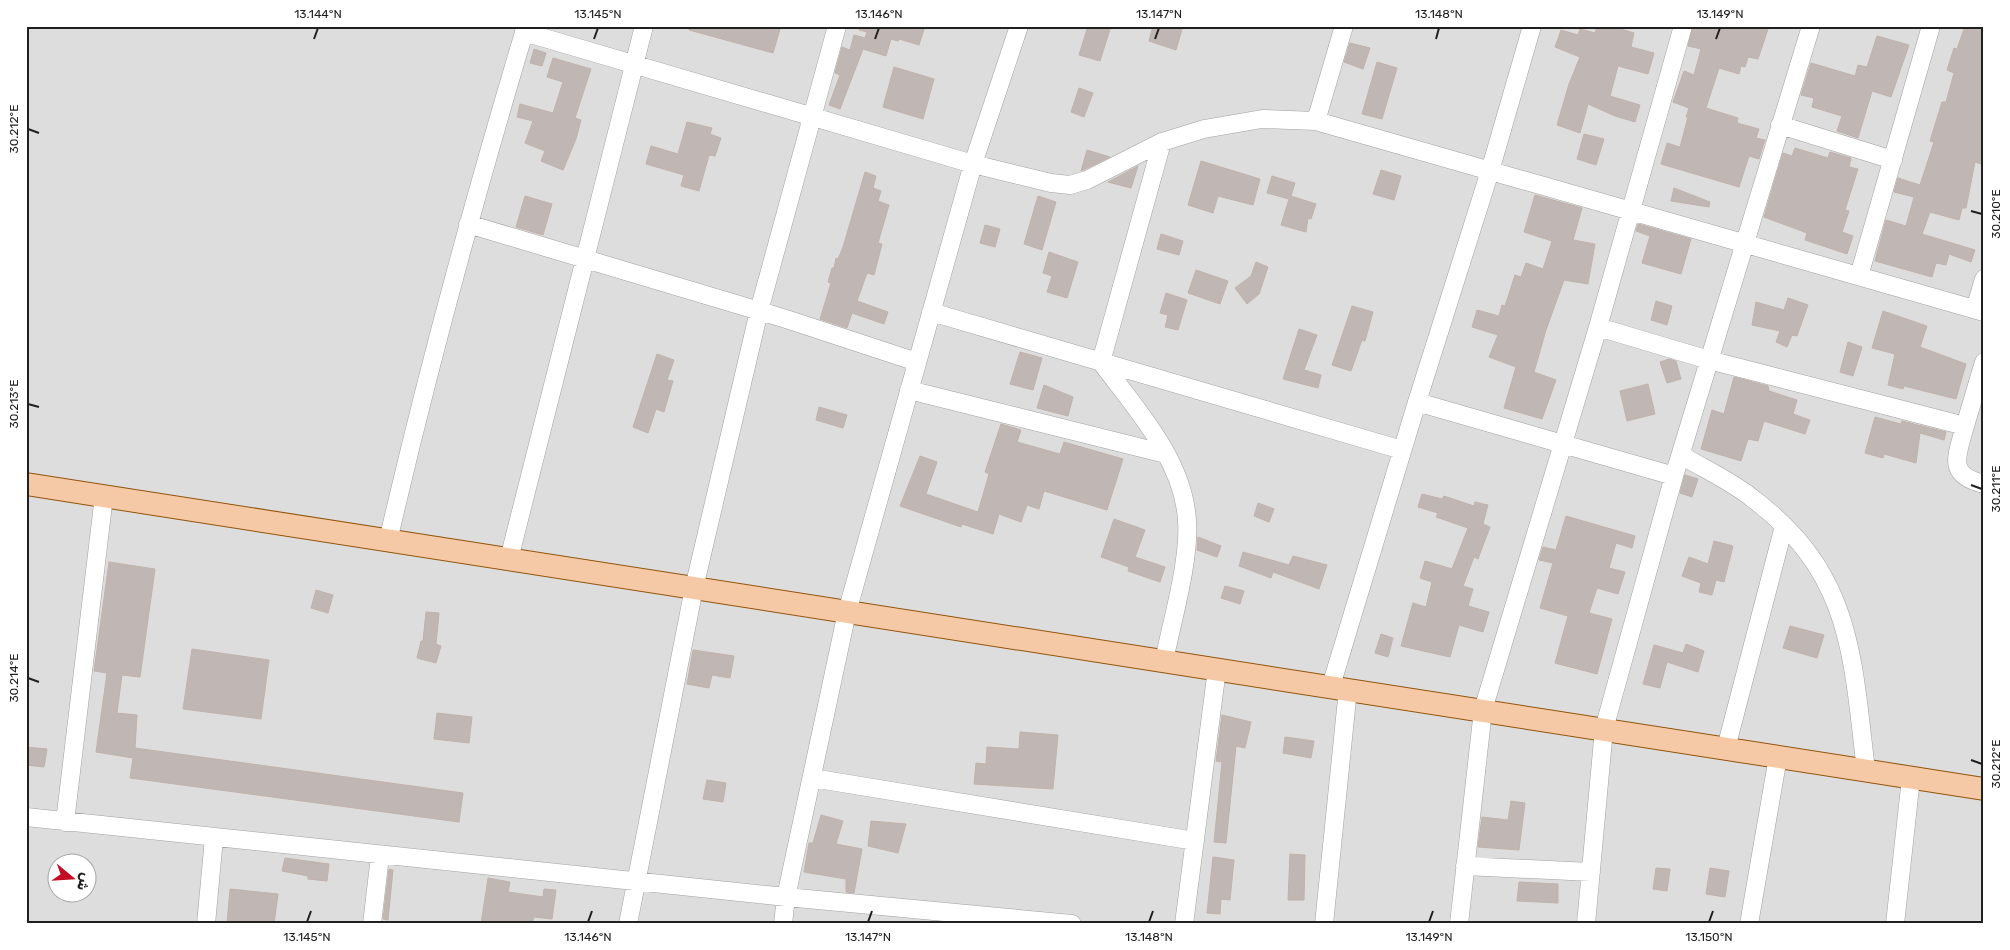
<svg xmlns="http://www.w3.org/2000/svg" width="2010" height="950" viewBox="0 0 2010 950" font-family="Rubik,'Noto Sans Arabic',sans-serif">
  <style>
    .residential { fill: #dedddd; fill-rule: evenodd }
    .building { fill: #c0b7b4; stroke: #c1b1aa }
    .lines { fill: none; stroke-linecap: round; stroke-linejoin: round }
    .minor-casing { stroke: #a1a1a1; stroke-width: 19 }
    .major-casing { stroke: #92530a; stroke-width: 24 }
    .minor { stroke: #fff; stroke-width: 18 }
    .major { stroke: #f6c9a6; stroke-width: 22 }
    .ticks { fill: none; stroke: #202020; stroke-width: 2 }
    .neatline { fill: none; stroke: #202020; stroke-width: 2 }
    .ticks-label { font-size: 12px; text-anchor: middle; fill: #202020 }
  </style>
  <rect width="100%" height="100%" fill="#f0ece7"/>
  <path class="residential" d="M 26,26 L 1984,26 L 1984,924 L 26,924 ZM 58,862 L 88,862 L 88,892 L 58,892 Z"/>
  <path class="building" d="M 689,26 L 772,26 L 780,29 L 773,53 L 689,30 Z
    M 860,26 L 925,26 L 919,45 L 899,39 L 898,41 L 891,39 L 886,56 L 863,49 L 840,109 L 829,105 L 840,75 L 835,73 L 842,47 L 850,50 L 854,35 L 865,38 L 867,32 L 859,30 Z
    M 1088,26 L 1111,26 L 1100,61 L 1079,55 Z
    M 1153,26 L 1171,26 L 1182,29 L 1176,50 L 1149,41 Z
    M 1597,26 L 1611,26 L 1634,33 L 1631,47 L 1654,53 L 1648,74 L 1618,66 L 1610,96 L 1640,105 L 1635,122 L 1615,116 L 1588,104 L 1580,133 L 1557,125 L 1569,84 L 1580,57 L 1555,47 L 1561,30 L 1578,35 L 1580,29 L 1595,33 Z
    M 1693,26 L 1760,26 L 1768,29 L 1758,59 L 1748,57 L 1745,67 L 1741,66 L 1739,74 L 1719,68 L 1706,108 L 1738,118 L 1737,123 L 1759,129 L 1756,138 L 1765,140 L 1759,159 L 1749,156 L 1739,187 L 1661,164 L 1667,143 L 1680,147 L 1688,117 L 1686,117 L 1689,108 L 1673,102 L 1684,71 L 1694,75 L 1701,49 L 1688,46 Z
    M 1965,26 L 1984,26 L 1984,165 L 1975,162 L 1966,208 L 1962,208 L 1959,220 L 1930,212 L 1922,234 L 1975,250 L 1971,262 L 1949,254 L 1946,265 L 1936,263 L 1932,277 L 1875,261 L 1886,220 L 1906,226 L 1914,197 L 1894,192 L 1898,178 L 1920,185 L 1934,142 L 1930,141 L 1942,102 L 1946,102 L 1954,73 L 1947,70 L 1954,48 L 1957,49 Z
    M 1877,36 L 1909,45 L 1891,97 L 1872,91 L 1858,138 L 1837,131 L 1842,116 L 1812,107 L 1814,98 L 1801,95 L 1811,63 L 1855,76 L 1858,65 L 1867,67 Z
    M 1350,43 L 1370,48 L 1363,69 L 1344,62 Z
    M 534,49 L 546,53 L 542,66 L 530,63 Z
    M 553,58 L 591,69 L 575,118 L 581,120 L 576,139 L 563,170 L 541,161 L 545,151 L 525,143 L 533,121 L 517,117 L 520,104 L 553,113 L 563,82 L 547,77 Z
    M 1377,62 L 1397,68 L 1382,119 L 1362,114 Z
    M 894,67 L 934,79 L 923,119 L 883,107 Z
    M 1079,88 L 1093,93 L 1084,117 L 1071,112 Z
    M 687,122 L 712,128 L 710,134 L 721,138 L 715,156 L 709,155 L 699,191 L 681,186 L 684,175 L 646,164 L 651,146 L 678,154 Z
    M 1584,134 L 1604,139 L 1596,165 L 1577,159 Z
    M 1795,148 L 1828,158 L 1830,152 L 1851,158 L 1849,167 L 1858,169 L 1845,210 L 1849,211 L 1842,232 L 1853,236 L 1847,254 L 1805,240 L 1807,233 L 1764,217 L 1783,153 L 1792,156 Z
    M 1087,150 L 1110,157 L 1081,171 Z
    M 1201,161 L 1260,179 L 1253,205 L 1218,196 L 1213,213 L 1188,205 Z
    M 1138,166 L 1131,188 L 1108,182 Z
    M 1381,170 L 1401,176 L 1394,200 L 1373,194 Z
    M 865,172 L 876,176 L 873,188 L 881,191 L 878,201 L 889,205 L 878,243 L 882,244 L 874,275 L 867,273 L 857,301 L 888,312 L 884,324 L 852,313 L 847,328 L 820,319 L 831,283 L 828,282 L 832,268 L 834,268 L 836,258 L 838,259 L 843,247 Z
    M 1272,176 L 1295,183 L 1291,196 L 1316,204 L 1311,219 L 1308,218 L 1306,232 L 1281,225 L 1289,199 L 1267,193 Z
    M 1674,188 L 1710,202 L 1709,207 L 1671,201 Z
    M 1535,195 L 1582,208 L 1573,240 L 1595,244 L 1588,284 L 1564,280 L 1546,330 L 1534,372 L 1556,380 L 1542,419 L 1504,408 L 1516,367 L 1489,357 L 1498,335 L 1472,327 L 1477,310 L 1499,316 L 1502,305 L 1505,306 L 1515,275 L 1521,277 L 1526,263 L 1543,269 L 1552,241 L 1524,232 Z
    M 525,196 L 552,204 L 543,235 L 516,227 Z
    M 1038,196 L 1056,202 L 1042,250 L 1024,244 Z
    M 1638,224 L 1691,239 L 1681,274 L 1642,263 L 1650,236 L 1636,231 Z
    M 985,225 L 1000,229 L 995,247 L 980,243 Z
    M 1161,234 L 1183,241 L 1179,255 L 1157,249 Z
    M 1049,252 L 1078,262 L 1067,298 L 1047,292 L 1052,276 L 1043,273 Z
    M 1256,262 L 1268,267 L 1259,294 L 1247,304 L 1235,288 L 1251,276 Z
    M 1196,270 L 1228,281 L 1220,304 L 1188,293 Z
    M 1166,293 L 1187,300 L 1178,330 L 1165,327 L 1168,315 L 1160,313 Z
    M 1788,298 L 1808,305 L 1797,336 L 1792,335 L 1787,347 L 1776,342 L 1780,331 L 1752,325 L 1756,302 L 1784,310 Z
    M 1656,301 L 1672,306 L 1667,325 L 1651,320 Z
    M 1352,306 L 1373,312 L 1365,341 L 1362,340 L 1351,371 L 1332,365 Z
    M 1883,311 L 1927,326 L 1920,347 L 1966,364 L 1956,399 L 1904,386 L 1903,389 L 1888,385 L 1895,354 L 1872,348 Z
    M 1299,329 L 1317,335 L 1304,370 L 1321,375 L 1318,388 L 1283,379 Z
    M 1848,342 L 1862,347 L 1853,376 L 1840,372 Z
    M 1020,352 L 1042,358 L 1033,390 L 1010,384 Z
    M 657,354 L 674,360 L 667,380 L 673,381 L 664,412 L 656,409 L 648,433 L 633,427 Z
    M 1669,359 L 1676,361 L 1681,379 L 1667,383 L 1660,362 Z
    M 1734,377 L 1768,386 L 1769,391 L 1797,400 L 1793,414 L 1810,420 L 1805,434 L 1764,421 L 1758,441 L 1748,439 L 1741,461 L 1701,449 L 1712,410 L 1724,414 Z
    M 1648,384 L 1655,414 L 1627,421 L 1620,391 Z
    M 1044,385 L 1073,397 L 1068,416 L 1037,408 Z
    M 819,407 L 847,415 L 843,428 L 816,420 Z
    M 1875,417 L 1901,424 L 1902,421 L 1946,432 L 1944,440 L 1920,433 L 1916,463 L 1884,454 L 1883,458 L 1865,453 Z
    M 1001,424 L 1021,430 L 1017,442 L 1060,454 L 1064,442 L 1123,459 L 1107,510 L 1044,491 L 1039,509 L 1027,505 L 1021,522 L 999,514 L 993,534 L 962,524 L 961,527 L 900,506 L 920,456 L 937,462 L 926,494 L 978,512 L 989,474 L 985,472 Z
    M 1685,475 L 1698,479 L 1692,497 L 1680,493 Z
    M 1422,494 L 1442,499 L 1444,496 L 1474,506 L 1475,502 L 1488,505 L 1483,524 L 1490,527 L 1478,559 L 1474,557 L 1463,586 L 1473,589 L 1468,606 L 1489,612 L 1483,632 L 1459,625 L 1450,657 L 1401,646 L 1413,603 L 1426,607 L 1432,582 L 1420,578 L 1425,561 L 1452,569 L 1468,528 L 1436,517 L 1438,513 L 1418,507 Z
    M 1258,503 L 1274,509 L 1269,522 L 1254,516 Z
    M 1566,516 L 1635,536 L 1632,548 L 1616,543 L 1609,568 L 1625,572 L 1618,594 L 1597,588 L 1589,613 L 1612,619 L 1597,674 L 1555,663 L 1568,616 L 1540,608 L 1553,563 L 1539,560 L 1543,547 L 1556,550 Z
    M 1114,519 L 1145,530 L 1135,557 L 1165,567 L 1160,582 L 1128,571 L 1129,567 L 1101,557 Z
    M 1198,537 L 1221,546 L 1217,557 L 1197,550 Z
    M 1714,541 L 1733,546 L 1724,582 L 1716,580 L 1712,595 L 1699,592 L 1701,583 L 1682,576 L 1689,557 L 1708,564 Z
    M 1243,552 L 1289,565 L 1293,556 L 1327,565 L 1319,589 L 1273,572 L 1271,578 L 1239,566 Z
    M 109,562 L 155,569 L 140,677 L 122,675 L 117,713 L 137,715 L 135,748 L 463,793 L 459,822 L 130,778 L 133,758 L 96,752 L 107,673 L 94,671 Z
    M 1225,586 L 1244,591 L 1240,604 L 1221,598 Z
    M 316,590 L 333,595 L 328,613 L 311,608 Z
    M 426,612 L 439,613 L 436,644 L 441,646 L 436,663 L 417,658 L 421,641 L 423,641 Z
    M 1790,626 L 1824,635 L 1817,658 L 1783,648 Z
    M 1381,634 L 1393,638 L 1388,657 L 1375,653 Z
    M 1686,644 L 1704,651 L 1698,672 L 1667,662 L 1660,688 L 1643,684 L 1654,645 L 1683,653 Z
    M 192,649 L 269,660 L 261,719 L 183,709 Z
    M 693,650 L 734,656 L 730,678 L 712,675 L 709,688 L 687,684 Z
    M 437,713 L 472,717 L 469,743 L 434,739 Z
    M 1222,715 L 1251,722 L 1245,748 L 1236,746 L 1226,843 L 1214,842 L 1222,762 L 1216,761 Z
    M 1020,732 L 1058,735 L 1053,789 L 974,784 L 976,763 L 986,764 L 987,747 L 1019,749 Z
    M 1285,737 L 1314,741 L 1311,758 L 1283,753 Z
    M 26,747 L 47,749 L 44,767 L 26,765 Z
    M 707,780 L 726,783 L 723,802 L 703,799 Z
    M 1511,801 L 1525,803 L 1519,850 L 1478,847 L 1482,817 L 1508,820 Z
    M 821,815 L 843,821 L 836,844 L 862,849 L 854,893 L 846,892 L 846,879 L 804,872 L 809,843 L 813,843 Z
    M 871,821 L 906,824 L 898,853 L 868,846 Z
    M 1290,854 L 1305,855 L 1304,900 L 1288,900 Z
    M 1213,857 L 1234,860 L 1230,900 L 1221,899 L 1220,914 L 1207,913 Z
    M 285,858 L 329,864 L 327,881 L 308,879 L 308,876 L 282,871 Z
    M 1656,868 L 1670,869 L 1667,891 L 1653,889 Z
    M 1710,868 L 1729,871 L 1725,897 L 1706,894 Z
    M 389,869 L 393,870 L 388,920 L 383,919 Z
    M 488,878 L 510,882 L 508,892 L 543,897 L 544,889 L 556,890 L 552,919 L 534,917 L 532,924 L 481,924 Z
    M 1519,882 L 1558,884 L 1558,903 L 1517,901 Z
    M 230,889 L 278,894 L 274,924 L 227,924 Z"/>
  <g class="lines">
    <defs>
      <path id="minor" d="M 524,32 L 973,164 L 1051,183 L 1070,185 L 1087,180 L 1162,142 L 1204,129 L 1262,119 L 1316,121 L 1984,312
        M 1316,121 L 1344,26
        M 1780,125 L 1893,160
        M 1162,142 L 1101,362 C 1135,408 1184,460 1187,521 C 1190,560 1172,621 1164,661
        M 468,224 L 783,318 L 917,362
        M 1859,276 L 1931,26
        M 1975,309 L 1984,279
        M 931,312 L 1402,450
        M 1598,327 L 1709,360 L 1965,426 L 1984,362
        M 909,390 L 1166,454
        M 1417,402 L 1674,476
        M 1965,426 C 1957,456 1946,475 1984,484
        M 1681,455 C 1704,469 1731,481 1752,498 C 1853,574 1852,656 1866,770
        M 388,541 C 428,368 475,196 526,26
        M 509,559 L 644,26
        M 1331,686 L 1417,402 L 1490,171 L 1532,26
        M 1726,748 L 1784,526
        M 812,778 L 1195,841
        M 26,817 L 786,897 L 1072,924
        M 65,822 L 104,496
        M 1465,866 L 1591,872
        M 206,924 L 214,838
        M 372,924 L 380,856
        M 628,924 L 694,588 L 759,311 L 837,26
        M 783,924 L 786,897 L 847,612 L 973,164 L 1019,26
        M 1184,924 L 1217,669
        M 1324,924 L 1348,689
        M 1459,924 L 1483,710 L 1598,327 L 1683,26
        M 1586,924 L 1604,729 L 1674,476 L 1811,26
        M 1749,924 L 1778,757
        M 1895,924 L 1911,778"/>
      <path id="major" d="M 26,484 L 1984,789"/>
    </defs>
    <use href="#minor" class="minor-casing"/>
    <use href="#major" class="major-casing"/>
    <use href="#minor" class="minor"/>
    <use href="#major" class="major"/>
  </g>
  <path class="ticks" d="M 314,39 L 318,28M 594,39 L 598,28M 875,39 L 879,28M 1155,39 L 1159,28M 1436,39 L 1439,28M 1716,39 L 1720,28M 28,129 L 39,133M 1971,211 L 1982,214M 28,404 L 39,407M 1971,485 L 1982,489M 28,678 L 39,682M 1971,760 L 1982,764M 307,922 L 311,911M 588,922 L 592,911M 868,922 L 872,911M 1149,922 L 1153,911M 1429,922 L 1433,911M 1709,922 L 1713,911"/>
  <rect width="2010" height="950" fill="none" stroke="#ffffff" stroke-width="55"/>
  <g transform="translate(72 878) rotate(108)"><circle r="24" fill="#ffffff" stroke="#a6a6a6"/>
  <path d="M0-4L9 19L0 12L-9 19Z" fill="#c30d25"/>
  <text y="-8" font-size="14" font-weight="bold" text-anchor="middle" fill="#202020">ش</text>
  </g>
  <rect x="28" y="28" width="1954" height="894" class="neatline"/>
  <g class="ticks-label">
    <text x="318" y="18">13.144°N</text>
    <text x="598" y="18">13.145°N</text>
    <text x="879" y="18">13.146°N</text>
    <text x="1159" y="18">13.147°N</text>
    <text x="1439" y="18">13.148°N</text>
    <text x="1720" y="18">13.149°N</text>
    <text transform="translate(14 129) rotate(-90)" y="4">30.212°E</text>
    <text transform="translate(1996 214) rotate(-90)" y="4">30.210°E</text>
    <text transform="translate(14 404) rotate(-90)" y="4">30.213°E</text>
    <text transform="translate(1996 489) rotate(-90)" y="4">30.211°E</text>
    <text transform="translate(14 678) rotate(-90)" y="4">30.214°E</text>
    <text transform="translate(1996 764) rotate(-90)" y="4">30.212°E</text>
    <text x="307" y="941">13.145°N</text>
    <text x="588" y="941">13.146°N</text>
    <text x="868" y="941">13.147°N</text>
    <text x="1149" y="941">13.148°N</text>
    <text x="1429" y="941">13.149°N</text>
    <text x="1709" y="941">13.150°N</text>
  </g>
</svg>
